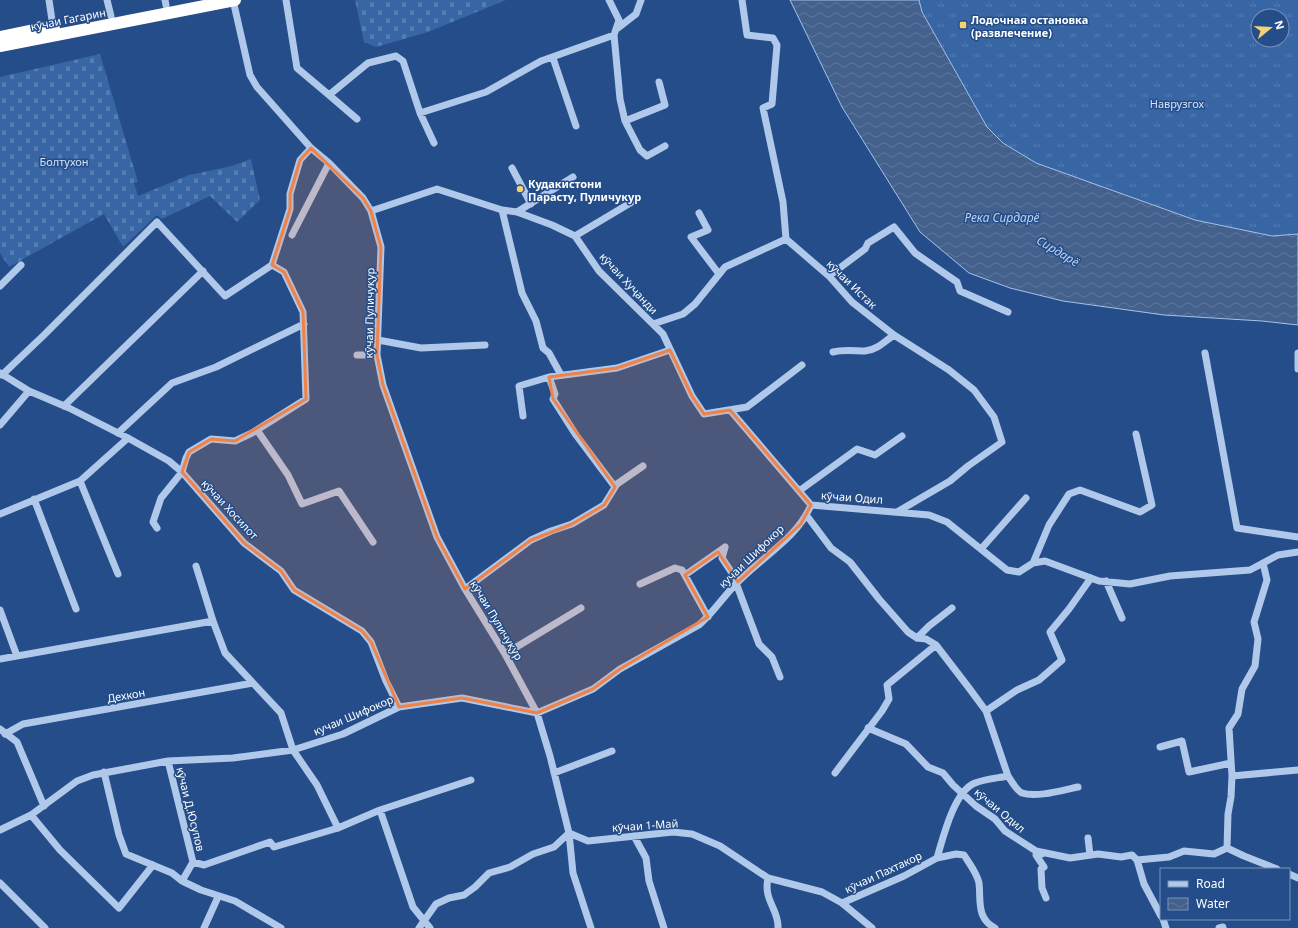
<svg xmlns="http://www.w3.org/2000/svg" width="1298" height="928" viewBox="0 0 1298 928" font-family="'Noto Sans',sans-serif">
  <style>
    .grass { fill: url(#grass-tufts); fill-rule: evenodd }
    .cemetery { fill: url(#cemetery-stones) }
    .water { fill: url(#water-waves); stroke: #a4c3ea }
    .lines { fill: none; stroke-linecap: round; stroke-linejoin: round }
    .minor { stroke: #b0c8ea; stroke-width: 7 }
    .highway { stroke: #fff; stroke-width: 12 }
    .marked { fill: #ee8249; fill-opacity: 0.2; stroke: #ee8249; stroke-width: 3; stroke-linejoin: round }
    .poi-dot { fill: #f4d273; stroke: #244d89; stroke-width: 1.5 }
    .labels { text-anchor: middle; dominant-baseline: central; stroke-width: 3; stroke-linejoin: round; paint-order: stroke }
    .street-label { font-size: 11px; fill: #fff; stroke: #244d89 }
    .poi-label { font-size: 11px; font-weight: bold; fill: #fff; stroke: #244d89; text-anchor: start }
    .park-label { font-size: 11px; fill: #d4e3f7; stroke: #244d89 }
    .water-label { font-size: 12px; font-style: italic; fill: #bbd2f1; stroke: #244d89 }
  </style>
  <defs>
    <pattern id="grass-tufts" width="24" height="20" patternUnits="userSpaceOnUse"><rect width="24" height="20" fill="#3866a5"/><path d="M3 7l-1-3M5 7V3M7 7l1-3M15 17l-1-3M17 17v-4M19 17l1-3" fill="none" stroke="#567db2"/></pattern>
    <pattern id="cemetery-stones" width="16" height="16" patternUnits="userSpaceOnUse"><rect width="16" height="16" fill="#3866a5"/><path d="M2 7V4a2 2 0 0 1 4 0v3zM10 15v-3a2 2 0 0 1 4 0v3z" fill="#567db2"/></pattern>
    <pattern id="water-waves" width="16" height="10" patternUnits="userSpaceOnUse"><rect width="16" height="10" fill="#43618c"/><path d="M0 5q4-4 8 0t8 0" fill="none" stroke="#5f799d"/></pattern>
  </defs>
  <rect width="100%" height="100%" fill="#244d89"/>
  <path class="grass" d="M 919,0 L 1298,0 L 1298,234 L 1272,236 L 1195,220 L 1036,163 L 1003,143 L 987,127 L 922,12 ZM 1258,16 L 1282,16 L 1282,40 L 1258,40 Z"/>
  <path class="cemetery" d="M 355,0 L 506,0 L 428,32 L 376,47 L 364,42 Z
    M 100,54 L 138,182 L 134,183 L 138,196 L 189,175 L 232,166 L 251,159 L 260,200 L 237,222 L 210,196 L 162,219 L 157,215 L 123,247 L 104,214 L 9,267 L 0,253 L 0,77 Z"/>
  <path class="water" d="M 790,0 L 919,0 L 922,12 L 987,127 L 1003,143 L 1036,163 L 1195,220 L 1272,236 L 1298,234 L 1298,325 L 1262,321 L 1164,315 L 1063,301 L 1010,288 L 969,273 L 920,232 L 842,107 Z"/>
  <g class="lines">
    <path class="minor" d="M 49,0 L 53,27
      M 107,0 L 111,16
      M 165,0 L 166,5
      M 233,0 L 250,75 L 257,87 L 311,148 L 329,163 L 363,198 L 371,211 L 381,247 L 377,355 L 383,385 L 437,537 L 465,589 L 505,654 L 537,713 L 550,756 L 569,833 L 573,873 L 591,928
      M 286,0 L 297,68 L 329,95 L 368,63 L 396,56 L 403,61 L 420,113 L 434,143
      M 609,0 L 619,20 L 614,35 L 620,99 L 625,121 L 640,150 L 647,156 L 665,146
      M 742,0 L 747,35 L 773,38 L 777,45 L 772,104 L 763,108 L 783,202 L 786,239 L 829,276 L 852,302 L 894,335 L 949,370 L 974,390 L 994,417 L 1002,442 L 968,466 L 950,481 L 897,512
      M 618,28 L 636,14 L 641,0
      M 553,58 L 576,126
      M 329,95 L 357,119
      M 420,113 L 486,92 L 541,61 L 614,35
      M 625,121 L 665,105 L 659,82
      M 512,168 L 531,204
      M 502,210 L 522,293 L 536,321 L 543,348 L 549,353 L 561,375
      M 371,211 L 437,189 L 502,210 L 517,212 L 552,225 L 575,236 L 599,271 L 663,334 L 692,396 L 704,414 L 747,407 L 802,365
      M 517,212 L 573,177
      M 699,213 L 708,230 L 691,237 L 719,274
      M 292,235 L 329,163
      M 575,236 L 637,199
      M 829,276 L 865,249 L 868,243 L 894,227 L 915,253 L 957,282 L 960,291 L 1008,312
      M 0,286 L 21,265
      M 653,324 L 683,314 L 695,304 L 725,267 L 786,239
      M 378,340 L 421,348 L 485,345
      M 833,352 C 844,349 855,351 865,351 C 877,350 885,341 894,335
      M 1205,353 L 1237,528 L 1298,537
      M 1298,353 L 1298,369
      M 357,355 L 377,355
      M 0,373 L 29,391 L 69,408 L 128,438 L 169,461 L 182,472 L 244,543 L 281,571 L 294,590 L 362,631 L 371,642 L 386,681 L 399,707
      M 2,375 L 44,335 L 157,222 L 225,296 L 272,265 L 290,209 L 290,194 L 300,160 L 311,148
      M 549,377 L 555,394 L 553,399 L 576,435 L 615,487
      M 64,406 L 203,271
      M 730,410 L 811,505
      M 523,416 L 519,386 L 549,377 L 617,368 L 670,350
      M 0,425 L 29,391
      M 257,430 L 288,475 L 302,504 L 339,491 L 373,542
      M 118,433 L 172,383 L 216,367 L 304,324
      M 80,481 L 118,574
      M 799,491 L 857,449 L 875,455 L 902,436
      M 34,499 L 76,609
      M 0,514 L 80,481 L 128,438
      M 807,516 L 831,548 L 850,562 L 879,599 L 908,632 L 917,638 L 926,639 L 936,645 L 969,688 L 986,711 L 1008,776 C 998,778 985,779 975,783 C 954,791 943,838 937,858 L 904,876 L 842,903
      M 157,528 L 153,522 L 161,498 L 182,472 L 186,458 L 189,452 L 211,439 L 235,441 L 252,433 L 306,399 L 303,312 L 284,272 L 272,265
      M 725,547 L 722,558 L 738,582
      M 981,549 L 1026,498
      M 1033,563 L 1049,525 L 1069,494 L 1080,490 L 1140,512 L 1152,505 L 1136,434
      M 1263,563 L 1267,580 L 1254,622 L 1258,639 L 1255,666 L 1242,689 L 1238,714 L 1229,728 L 1232,776 L 1231,797 L 1228,814 L 1227,848 L 1244,856 L 1277,869
      M 196,566 L 213,621 L 225,653 L 281,713 L 293,750 L 317,785 L 338,828
      M 685,575 L 725,547
      M 1106,581 L 1122,618
      M 736,583 L 759,644 L 772,657 L 780,677
      M 640,584 L 675,568 L 682,570 L 708,617
      M 465,589 L 531,540 L 551,531 L 572,524 L 604,505 L 617,484 L 643,466
      M 0,610 L 17,656
      M 917,638 L 929,626 L 952,608
      M 505,654 L 581,608
      M 0,659 L 213,621
      M 986,711 L 1017,690 L 1039,680 L 1062,660 L 1050,632 L 1069,609 L 1091,578
      M 868,728 L 906,744 L 928,767 L 943,773 L 953,785 L 976,806 L 995,819 L 1005,831 L 1036,851 L 1070,858 L 1098,854 L 1121,857 L 1132,855 L 1137,860 L 1169,857 L 1184,851 L 1214,854 L 1227,848
      M 0,729 L 17,742 L 44,806
      M 5,734 L 23,724 L 253,683
      M 1160,747 L 1182,741 L 1189,772 L 1231,763
      M 168,761 L 193,862 L 204,865 L 270,842 L 274,847 L 338,828 L 380,810 L 471,780
      M 104,772 L 119,835 L 126,854 L 172,873 L 182,881 L 201,890 L 235,901 L 281,928
      M 554,773 L 612,751
      M 835,773 L 882,711 L 889,699 L 887,685 L 936,645
      M 1008,776 C 1012,782 1016,790 1022,793 C 1036,798 1063,790 1078,787
      M 1232,776 L 1298,770
      M 380,810 L 413,907 L 430,928
      M 31,815 L 60,850 L 119,908 L 153,865
      M 0,830 L 31,815 L 77,781 L 93,775 L 168,761 L 233,758 L 293,750 L 343,734 L 399,707 L 462,698 L 537,713 L 593,689 L 620,669 L 699,625 C 713,613 723,597 736,584 C 760,558 797,539 811,505 L 929,515 L 947,522 L 1007,570 L 1019,572 L 1033,563 L 1045,561 L 1099,581 L 1130,584 L 1170,576 L 1250,570 L 1278,555 L 1298,552
      M 569,833 L 588,841 L 673,832 L 692,834 L 720,846 L 768,878 L 822,892 L 842,903 L 872,928
      M 634,836 L 646,858 L 649,881 L 664,928
      M 1088,838 L 1090,855
      M 1042,854 L 1036,855 L 1044,867 L 1041,869 L 1042,888 L 1046,898
      M 937,858 L 956,854 L 964,855 C 969,863 977,873 979,883 C 981,900 976,918 995,928
      M 1137,860 L 1144,884 L 1161,916
      M 1289,874 L 1298,878
      M 768,878 C 763,901 779,909 778,928
      M 182,881 L 193,862
      M 0,883 L 45,928
      M 1163,919 L 1166,928
      M 204,928 L 218,897
      M 419,928 L 436,904 L 449,898 L 464,895 L 475,887 L 489,873 L 510,867 L 533,854 L 554,847 L 569,833
      M 1219,928 L 1223,927"/>
    <path class="highway" d="M 0,37 L 54,26
      M 0,46 L 235,0"/>
  </g>
  <path class="marked" d="M 311,148 L 363,198 L 371,211 L 381,247 L 377,355 L 383,385 L 437,537 L 465,589 L 531,540 L 572,524 L 604,505 L 615,487 L 553,399 L 549,377 L 617,368 L 670,350 L 692,396 L 704,414 L 730,410 L 811,505 L 801,524 L 738,582 L 718,552 L 685,575 L 708,617 L 620,669 L 593,689 L 537,713 L 462,698 L 399,707 L 371,642 L 362,631 L 294,590 L 281,571 L 244,543 L 182,472 L 189,452 L 211,439 L 235,441 L 306,399 L 303,312 L 284,272 L 272,265 L 290,209 L 290,194 L 300,160 Z"/>
  <g class="poi-dot">
    <rect x="959" y="21" width="8" height="8" rx="2"/>
    <circle cx="520" cy="189" r="4"/>
  </g>
  <g class="labels">
    <g class="street-label">
      <text transform="translate(68 19) rotate(-11)">кӯчаи Гагарин</text>
      <text transform="translate(629 283) rotate(47)">кӯчаи Хуҷанди</text>
      <text transform="translate(852 284) rotate(44)">кӯчаи Истак</text>
      <text transform="translate(369 313) rotate(-89)">кӯчаи Пуличуқур</text>
      <text transform="translate(852 497) rotate(4)">кӯчаи Одил</text>
      <text transform="translate(230 509) rotate(47)">кӯчаи Хосилот</text>
      <text transform="translate(751 556) rotate(-44)">кучаи Шифокор</text>
      <text transform="translate(497 620) rotate(59)">кӯчаи Пуличуқур</text>
      <text transform="translate(126 695) rotate(-10)">Дехкон</text>
      <text transform="translate(353 715) rotate(-23)">кучаи Шифокор</text>
      <text transform="translate(191 809) rotate(76)">кӯчаи Д.Юсупов</text>
      <text transform="translate(1000 810) rotate(40)">кӯчаи Одил</text>
      <text transform="translate(645 825) rotate(-4)">кӯчаи 1-Май</text>
      <text transform="translate(883 872) rotate(-25)">кӯчаи Пахтакор</text>
    </g>
    <g class="poi-label">
      <text x="971" y="19">Лодочная остановка<tspan x="971" dy="13">(развлечение)</tspan></text>
      <text x="528" y="183">Кудакистони<tspan x="528" dy="13">Парасту, Пуличукур</tspan></text>
    </g>
    <g class="park-label">
      <text x="1177" y="103">Наврузгох</text>
      <text x="64" y="161">Болтухон</text>
    </g>
    <g class="water-label">
      <text x="1002" y="217">Река Сирдарё</text>
      <text transform="translate(1058 251) rotate(31)">Сирдарё</text>
    </g>
  </g>
  <rect x="1160" y="868" width="130" height="52" fill="#244d89" stroke="#7c94b8"/>
  <rect x="1168" y="881" width="20" height="6" fill="#b0c8ea" stroke="#7c94b8"/>
  <text x="1196" y="888" font-size="12" fill="#ffffff">Road</text>
  <rect x="1168" y="898" width="20" height="12" fill="url(#water-waves)" stroke="#7c94b8"/>
  <text x="1196" y="908" font-size="12" fill="#ffffff">Water</text>
  <g transform="translate(1270 28) rotate(72)"><circle r="19" fill="#244d89" stroke="#7c94b8"/>
  <path d="M0-3L7 15L0 10L-7 15Z" fill="#f4d273"/>
  <text y="-6" font-size="11" font-weight="bold" text-anchor="middle" fill="#ffffff">N</text>
  </g>
</svg>
